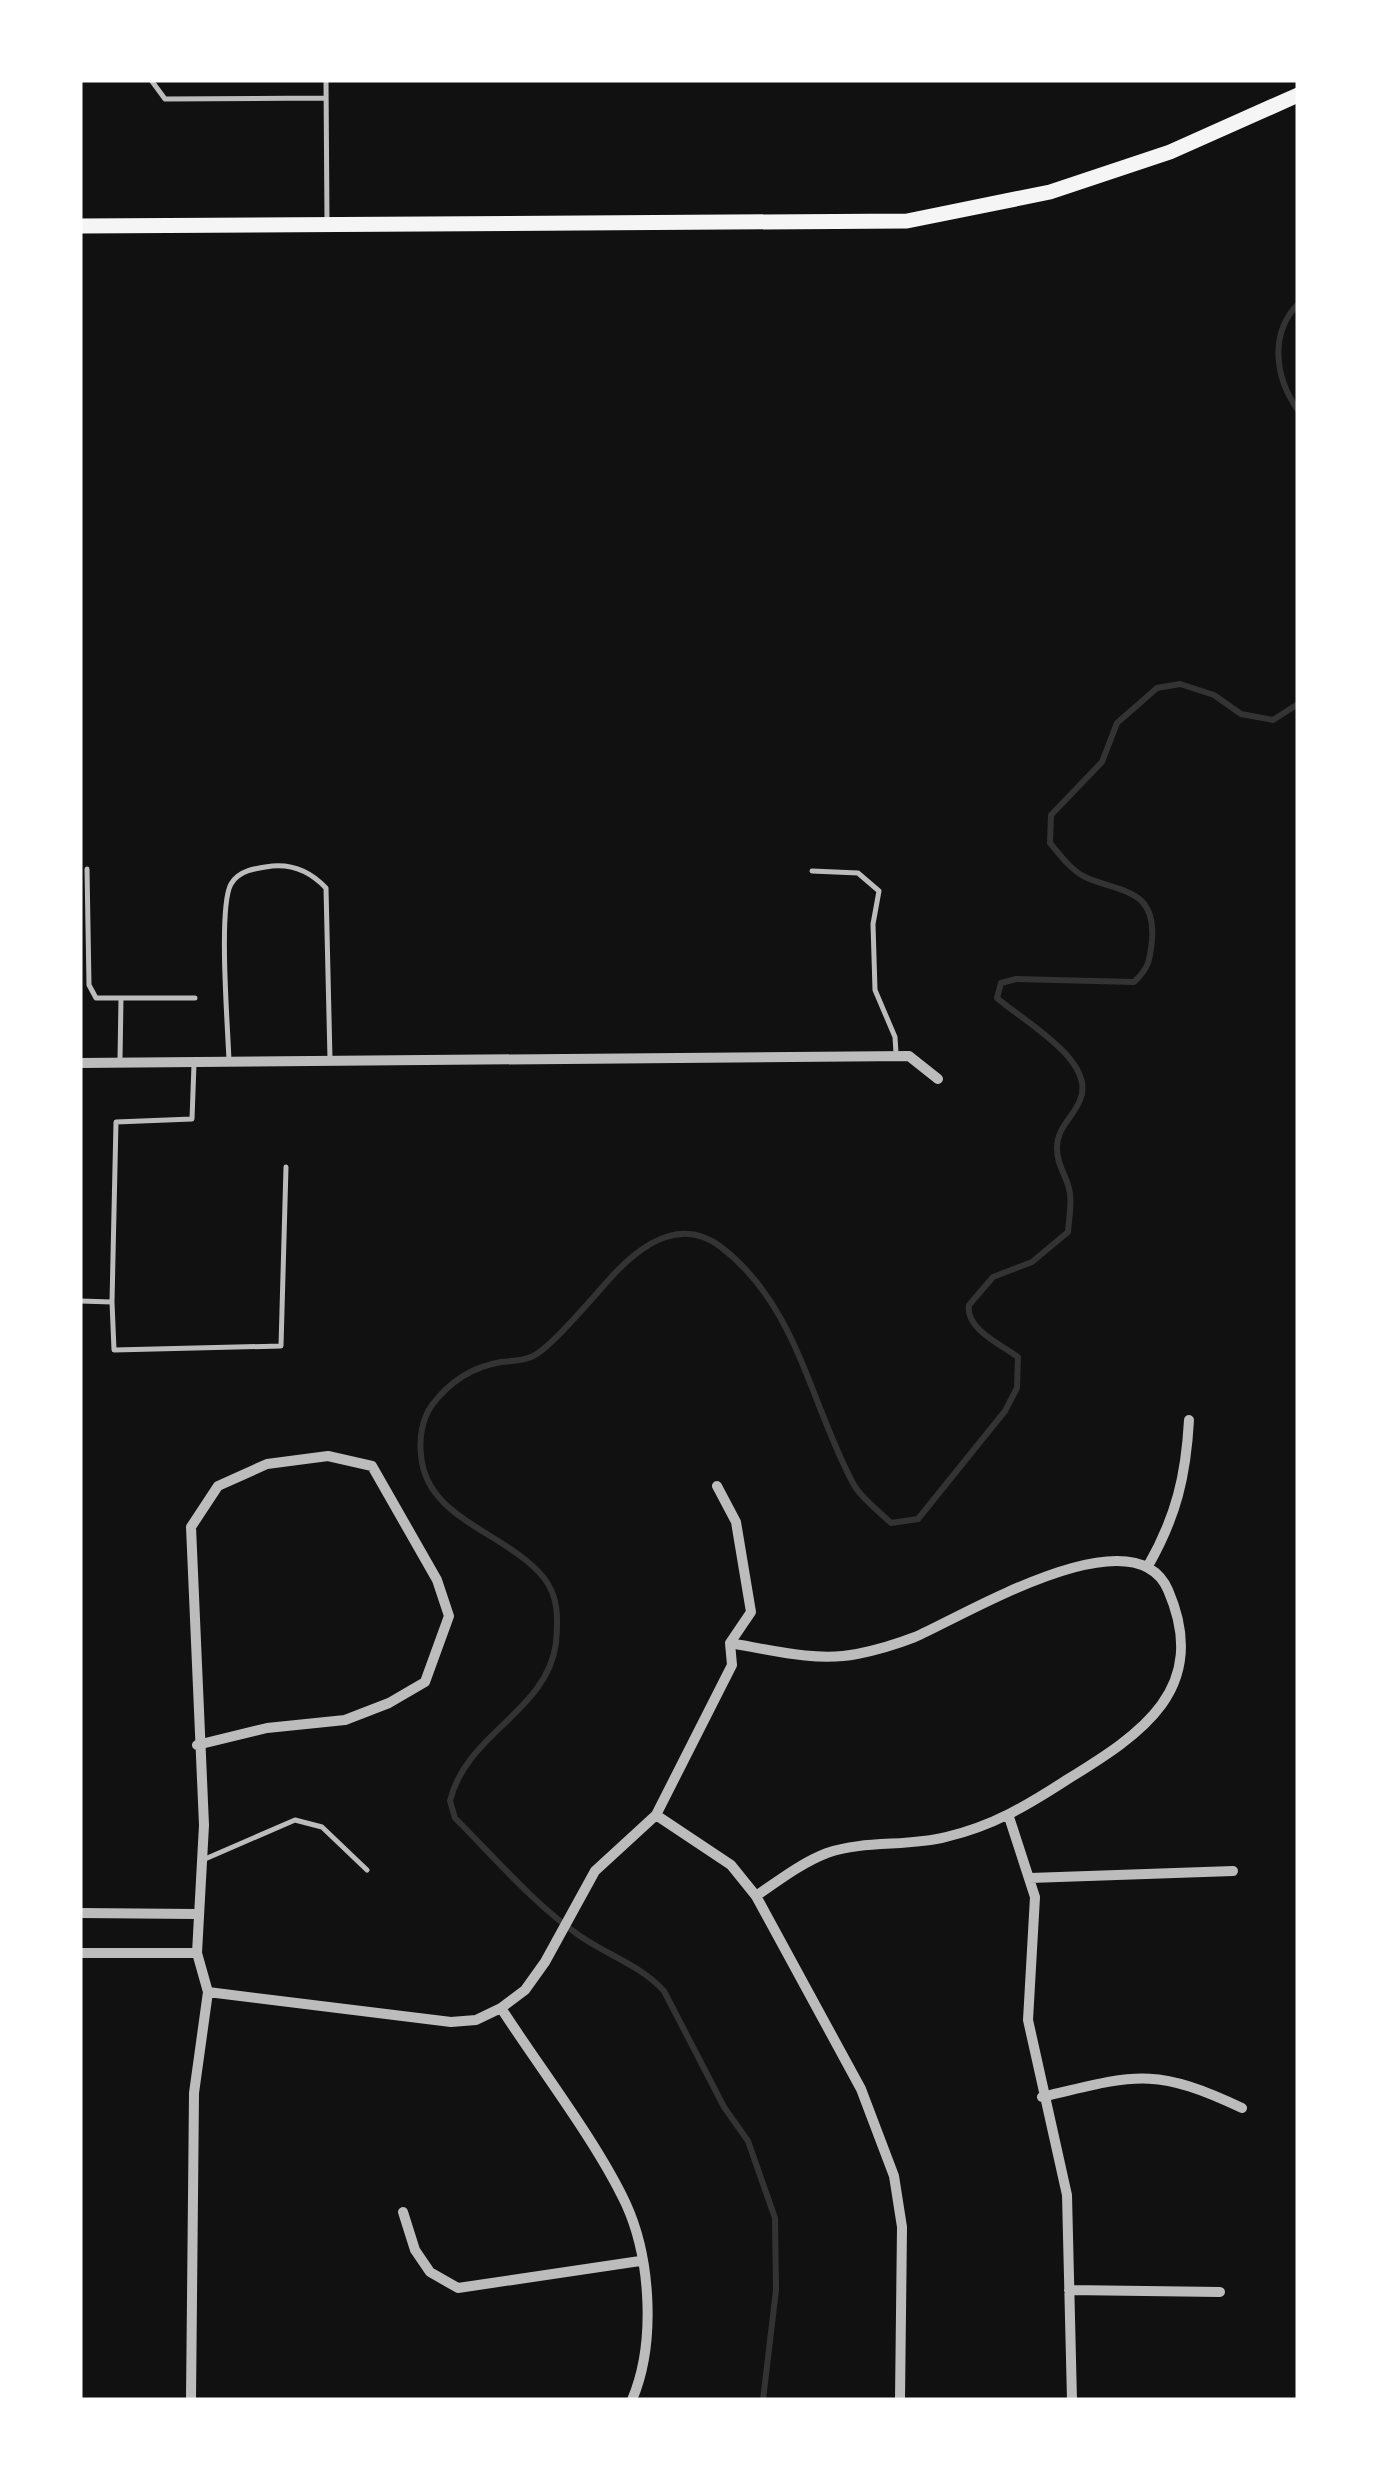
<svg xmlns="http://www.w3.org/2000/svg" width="1378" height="2480" viewBox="0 0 1378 2480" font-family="Signika,sans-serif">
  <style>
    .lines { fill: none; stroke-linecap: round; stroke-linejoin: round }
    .stream { stroke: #333; stroke-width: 6 }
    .service { stroke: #bcbcbc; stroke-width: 5 }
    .minor { stroke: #bcbcbc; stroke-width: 10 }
    .secondary { stroke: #f5f5f5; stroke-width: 15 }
  </style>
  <rect width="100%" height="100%" fill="#111"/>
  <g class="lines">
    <path class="stream" d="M 1298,304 C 1269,334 1275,378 1298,410
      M 763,2400 L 776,2290 L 775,2218 L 748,2141 L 724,2107 L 664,1991 C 640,1965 609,1956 580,1936 C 534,1904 495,1858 455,1818 L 450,1801 C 466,1733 547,1712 556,1643 C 558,1620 559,1597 544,1578 C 507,1532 426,1520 421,1455 C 419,1438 422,1419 432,1405 C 450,1381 472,1367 501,1362 C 510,1361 522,1361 531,1357 C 551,1349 598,1291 616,1272 C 644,1243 682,1217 721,1247 C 798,1306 810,1404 854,1485 C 862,1499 880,1512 891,1523 L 918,1519 L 1005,1411 L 1017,1388 L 1018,1357 C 1002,1345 965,1329 969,1305 L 993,1277 L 1032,1262 L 1068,1232 C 1069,1217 1073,1199 1068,1185 C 1064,1172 1057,1164 1057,1148 C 1057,1127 1073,1118 1080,1100 C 1097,1061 1023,1021 997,998 L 1001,983 L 1016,979 L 1134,982 C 1149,968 1150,960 1152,940 C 1156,888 1121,893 1085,877 C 1072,871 1060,855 1050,843 L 1051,815 L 1102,762 L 1117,723 L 1157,688 L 1180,684 L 1214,695 L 1241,714 L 1273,720 L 1298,704"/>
    <path class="service" d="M 151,80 L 165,99 L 326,98
      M 326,80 L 327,222
      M 87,869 L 89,985 L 96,998 L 195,998
      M 812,871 L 858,873 L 879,891 L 873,924 L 875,990 L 895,1037 L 896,1053
      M 120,1060 L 121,998
      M 229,1061 C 228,1029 218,907 231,884 C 239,870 257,868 272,866 C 294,864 311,872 326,888 L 330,1059
      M 80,1301 L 112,1302 L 114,1350 L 281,1346 L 286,1167
      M 112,1302 L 116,1122 L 192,1119 L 194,1064
      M 205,1859 L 295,1820 L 322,1827 L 367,1870"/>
    <path class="minor" d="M 80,1063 L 909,1056 L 938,1079
      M 1148,1566 C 1176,1517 1186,1476 1189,1420
      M 730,1643 C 771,1650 816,1662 857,1654 C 877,1650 897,1644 915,1637 C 964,1616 1134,1511 1168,1590 C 1211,1689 1141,1734 1068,1779 C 1028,1805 993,1826 946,1837 C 908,1847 864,1840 827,1853 C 801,1863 778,1881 756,1896
      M 656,1815 L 731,1865 L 756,1896 L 861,2089 L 894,2176 L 902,2227 L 900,2400
      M 1009,1817 L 1035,1897 L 1028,2020 L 1067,2195 L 1072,2400
      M 1030,1878 L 1233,1871
      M 80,1913 L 196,1914
      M 80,1953 L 197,1953
      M 208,1992 L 451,2022 L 476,2020 L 501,2008 C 539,2067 597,2142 626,2204 C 651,2259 656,2344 632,2400
      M 501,2008 L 525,1990 L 545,1962 L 595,1871 L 656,1815 L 732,1665 L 730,1643 L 751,1612 L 736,1522 L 717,1486
      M 1042,2097 C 1135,2075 1153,2066 1242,2108
      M 403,2212 L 415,2250 L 430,2272 L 458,2288 L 640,2261
      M 1069,2290 L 1220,2292
      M 191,2400 L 194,2093 L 208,1992 L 197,1953 L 204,1825 L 191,1527 L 218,1486 L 267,1464 L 328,1456 L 372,1466 L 437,1580 L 449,1616 L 425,1682 L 389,1703 L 345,1720 L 267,1728 L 197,1745"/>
    <path class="secondary" d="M 80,226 L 907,221 L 1050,192 L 1170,152 L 1298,95"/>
  </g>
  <rect width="1378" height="2480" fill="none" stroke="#ffffff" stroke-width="165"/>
</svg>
